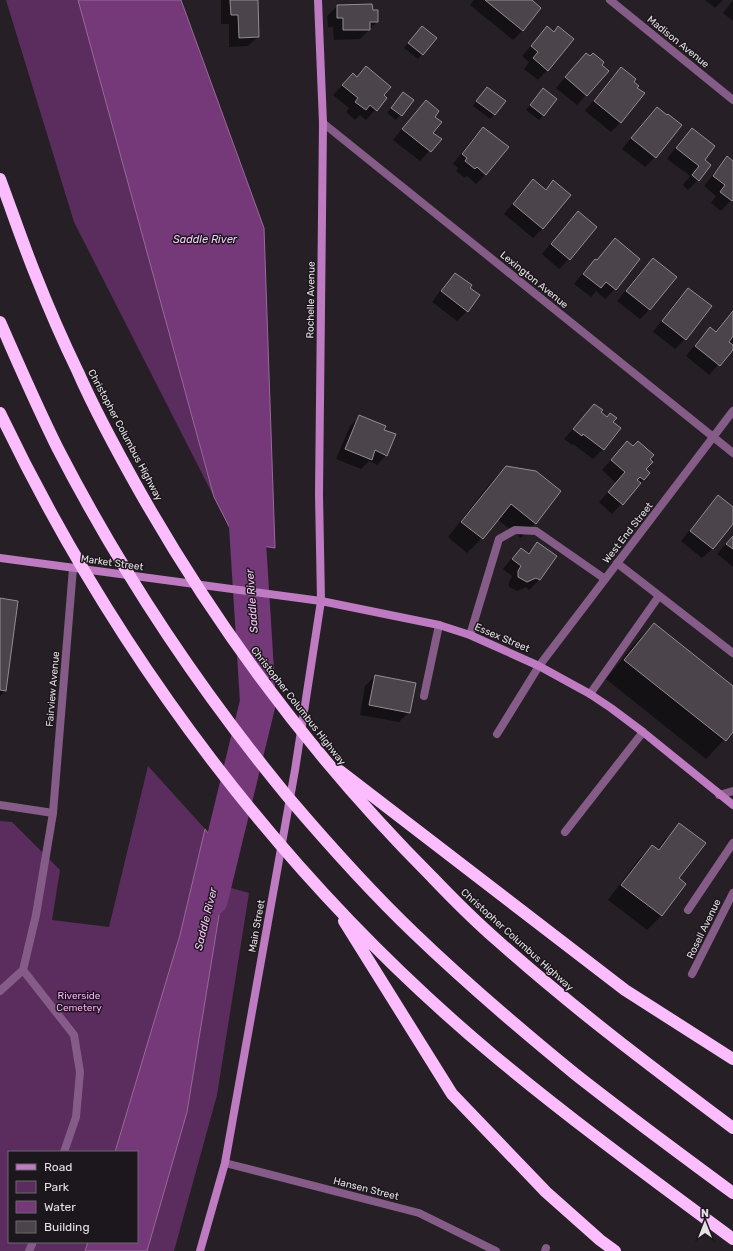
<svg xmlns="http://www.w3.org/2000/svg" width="733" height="1251" viewBox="0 0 733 1251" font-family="Rubik,sans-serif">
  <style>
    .green { fill: #5b2d5e }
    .water { fill: #753879; stroke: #976b99 }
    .shadow { fill: #0007 }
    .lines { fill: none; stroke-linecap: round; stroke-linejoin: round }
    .river { stroke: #753879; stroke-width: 36 }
    .building { fill: #4b454b; stroke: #938c93 }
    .lane { stroke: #855c87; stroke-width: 8 }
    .street { stroke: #855c87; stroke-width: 8 }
    .secondary { stroke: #be7bc1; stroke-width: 8 }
    .highway { stroke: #fcbdfe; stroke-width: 12 }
    .labels { text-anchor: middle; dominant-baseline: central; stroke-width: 3; stroke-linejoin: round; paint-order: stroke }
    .street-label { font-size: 10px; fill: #e5e1e5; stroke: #1c171c }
    .park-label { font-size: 10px; fill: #f6b2f9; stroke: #1c171c }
    .water-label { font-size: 11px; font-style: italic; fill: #fcc8fd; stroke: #1c171c }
  </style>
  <rect width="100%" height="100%" fill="#262026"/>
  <path class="green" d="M 6,0 L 78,0 L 214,497 L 74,222 Z
    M 148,766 L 205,829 L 180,935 L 115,1152 L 9,1152 L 9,1242 L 88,1242 L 85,1251 L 0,1251 L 0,821 L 12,822 L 60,870 L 52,920 L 109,927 Z
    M 224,886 L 249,893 L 217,1095 L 174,1251 L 147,1251 L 187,1112 Z"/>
  <path class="water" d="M 78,0 L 181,0 L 264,228 L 275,548 L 237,542 L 214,497 Z
    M 205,829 L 228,860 L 187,1112 L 147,1251 L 85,1251 L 88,1242 L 137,1242 L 137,1152 L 115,1152 L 180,935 Z"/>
  <path class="shadow" d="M 221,0 L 257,0 L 258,37 L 248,46 L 229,47 L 229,24 L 221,24 Z
    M 474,0 L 530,0 L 523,30 L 513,40 L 470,5 Z
    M 705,0 L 723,0 L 715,8 Z
    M 733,0 L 733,21 L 723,13 Z
    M 337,6 L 377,22 L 360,39 L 334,40 L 333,27 L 328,27 L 327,16 Z
    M 547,27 L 547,70 L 538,80 L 524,69 L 529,62 L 522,56 Z
    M 418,32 L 436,38 L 418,59 L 404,48 Z
    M 577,64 L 586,95 L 577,105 L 556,88 Z
    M 366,67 L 383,95 L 386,98 L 366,120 L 360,115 L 355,120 L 346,112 L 349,108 L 333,95 L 353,74 L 356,77 Z
    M 621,68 L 621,122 L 611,132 L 585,111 L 611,78 Z
    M 543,89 L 544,115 L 539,120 L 526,110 Z
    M 482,93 L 495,114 L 490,119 L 473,106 Z
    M 399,98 L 412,100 L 396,120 L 387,113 Z
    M 426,101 L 434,117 L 432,133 L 440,139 L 420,161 L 393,140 L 416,111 Z
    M 657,109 L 680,125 L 655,157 L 645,167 L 622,149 L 647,119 Z
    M 483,128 L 486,174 L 476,184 L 467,176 L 465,178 L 456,171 L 458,168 L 453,164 L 473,138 Z
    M 692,130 L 704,160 L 698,180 L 688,190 L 683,185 L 690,176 L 667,159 L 682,139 Z
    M 727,158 L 733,162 L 733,198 L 721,211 L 711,203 L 716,196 L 704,186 L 718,168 Z
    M 533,181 L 545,190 L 553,182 L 543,228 L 533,238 L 504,214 L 523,190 Z
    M 578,212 L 569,259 L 559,269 L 542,254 L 568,222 Z
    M 615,240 L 639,259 L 615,289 L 605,299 L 596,291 L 591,297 L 574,284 L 585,270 L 596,261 Z
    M 653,260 L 650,309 L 640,319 L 617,301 L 643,269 Z
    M 455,274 L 479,296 L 467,311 L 457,321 L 432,302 L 445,284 Z
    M 688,289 L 685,339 L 675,349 L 653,332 L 678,299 Z
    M 733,311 L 733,343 L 731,345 L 733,348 L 709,375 L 686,356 L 700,338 L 710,328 L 715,332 Z
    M 594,405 L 600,412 L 620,428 L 603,449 L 593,459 L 573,444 L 572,445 L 564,439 Z
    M 360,416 L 383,430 L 386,455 L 377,465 L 369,461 L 361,469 L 336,459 L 350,426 Z
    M 627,442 L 649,459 L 645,469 L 649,473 L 612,514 L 599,502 L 616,483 L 602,470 Z
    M 506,467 L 535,523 L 521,538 L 497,519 L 482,538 L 467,553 L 448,537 L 491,482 Z
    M 718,496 L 733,508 L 733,522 L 712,549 L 702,558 L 681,541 L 709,506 Z
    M 733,535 L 733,567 L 717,554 Z
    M 537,543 L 556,556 L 539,580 L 529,590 L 526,587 L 517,591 L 509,587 L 509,582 L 512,576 L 503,569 L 511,559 L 521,549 L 527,554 Z
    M 0,599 L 5,691 L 0,696 Z
    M 654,624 L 733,687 L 733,730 L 706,759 L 606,679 L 635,643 Z
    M 375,676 L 409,712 L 399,722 L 360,715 L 365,686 Z
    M 680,824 L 677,879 L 662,915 L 647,930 L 608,900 L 638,860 L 652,846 L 657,850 L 665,839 Z"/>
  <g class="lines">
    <path class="river" d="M 210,899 L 258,702 L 245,494"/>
  </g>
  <path class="building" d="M 230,0 L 258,0 L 259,37 L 239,38 L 238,15 L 231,15 Z
    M 485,0 L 532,0 L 541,8 L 523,31 Z
    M 372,4 L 373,10 L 378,10 L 378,22 L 370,22 L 370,30 L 343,30 L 343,18 L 337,18 L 337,5 Z
    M 422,26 L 437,38 L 423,55 L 408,43 Z
    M 547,26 L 554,32 L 558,26 L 574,39 L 548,71 L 533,58 L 538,52 L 531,46 Z
    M 586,53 L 590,56 L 593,53 L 604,62 L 602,65 L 609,71 L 587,96 L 565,77 Z
    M 366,66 L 391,87 L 384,95 L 387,98 L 377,111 L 370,105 L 366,110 L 355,102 L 358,98 L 342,85 L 353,73 L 357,77 Z
    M 621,67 L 636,79 L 634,82 L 639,86 L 637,88 L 645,93 L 621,123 L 594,101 Z
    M 487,87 L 506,101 L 495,115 L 476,101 Z
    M 543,88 L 557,99 L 544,116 L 530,105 Z
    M 403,92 L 414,100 L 402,116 L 391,108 Z
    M 426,100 L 439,111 L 435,117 L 442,122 L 433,133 L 442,139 L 431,152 L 402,129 Z
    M 657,107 L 667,115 L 668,114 L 682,125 L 656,158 L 631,138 Z
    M 483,127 L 509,147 L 486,175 L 477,167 L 475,169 L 465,161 L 467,158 L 462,154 Z
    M 692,128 L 715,146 L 705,160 L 711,165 L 699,181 L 692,175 L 699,166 L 676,148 Z
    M 727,156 L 733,161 L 733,200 L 732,201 L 720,192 L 725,185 L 713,176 Z
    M 533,179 L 546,190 L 553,180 L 571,195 L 543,229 L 513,204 Z
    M 578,211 L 597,227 L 570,260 L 551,244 Z
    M 615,238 L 640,259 L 616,290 L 606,282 L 601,288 L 583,274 L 595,259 L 597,260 Z
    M 653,258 L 677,277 L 650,310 L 626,291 Z
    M 455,273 L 472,285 L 470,288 L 480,295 L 468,312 L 441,291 Z
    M 688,288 L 712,306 L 686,340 L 662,321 Z
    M 733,311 L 733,336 L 729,342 L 733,345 L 733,350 L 720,366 L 695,346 L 710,327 L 716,332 Z
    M 594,404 L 603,410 L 601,412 L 607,417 L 610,413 L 617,418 L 613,422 L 621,428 L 604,450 L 583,434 L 582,436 L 573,429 Z
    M 359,415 L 386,426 L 384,430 L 396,434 L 387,456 L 375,450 L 372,460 L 345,449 Z
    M 627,441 L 633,446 L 638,441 L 654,455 L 650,459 L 653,462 L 646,469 L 650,473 L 644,480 L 640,477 L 637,480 L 641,483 L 623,505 L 608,492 L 625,472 L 611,460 Z
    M 506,466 L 536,471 L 561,491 L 536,524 L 511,504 L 483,539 L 461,522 Z
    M 718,495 L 733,507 L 733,524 L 713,549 L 690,531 Z
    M 733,536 L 733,549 L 726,544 Z
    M 537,542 L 557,556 L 540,580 L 536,578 L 527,582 L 518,577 L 518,571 L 521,566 L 512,559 L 521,548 L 529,554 Z
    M 0,598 L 18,601 L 6,691 L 0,690 Z
    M 654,623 L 733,686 L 733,732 L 726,741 L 624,660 Z
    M 375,675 L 416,683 L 410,713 L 369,705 Z
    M 679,823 L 706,843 L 679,878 L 686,884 L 662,916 L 621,885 L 652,845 L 659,850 Z"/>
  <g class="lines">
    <path class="lane" d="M 617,563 L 733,653
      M 470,635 L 499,539 L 515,530 L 536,531 L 605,579
      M 590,694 L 659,596
      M 424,696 L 439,625
      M 497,734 L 539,666
      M 719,795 L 733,791
      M 565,832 L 643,732
      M 688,910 L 733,843
      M 23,970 L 74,1035 L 80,1072 L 76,1117 L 64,1152
      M 0,991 L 23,970 L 36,915 L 53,813
      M 29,1251 L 33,1242"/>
    <path class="street" d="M 610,0 L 733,100
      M 323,123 L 733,453
      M 539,666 L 733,411
      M 0,805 L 53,813 L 73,568
      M 692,974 L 733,893
      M 225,1163 L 419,1213 L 496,1251
      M 545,1251 L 546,1248"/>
    <path class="secondary" d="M 0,558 L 321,601 L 439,625 L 470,635 L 539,666 L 590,694 L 611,708 L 643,732 L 733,805
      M 200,1251 L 225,1163 L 295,770 L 321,601 L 319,494 L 323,123 L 318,0"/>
    <path class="highway" d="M 0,179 C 12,211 23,244 36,276 C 49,309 63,341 78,372 C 96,413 118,453 140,492 C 220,633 317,762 432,877 C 453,899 475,921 498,941 C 573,1008 653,1068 733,1128
      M 0,322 C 19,365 37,407 58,449 C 122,573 199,689 288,797 C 328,844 369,890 414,933 C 466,983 520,1029 575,1074 C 627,1115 680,1154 733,1193
      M 0,413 C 117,658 284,880 492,1054 C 570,1119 652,1179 733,1239
      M 340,771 L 625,990 L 733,1059
      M 344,921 L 452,1094 L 546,1192 L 600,1240 L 615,1251"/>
  </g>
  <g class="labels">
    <g class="street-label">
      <text transform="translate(678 42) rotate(39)">Madison Avenue</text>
      <text transform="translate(534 280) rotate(39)">Lexington Avenue</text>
      <text transform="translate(311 300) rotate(-89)">Rochelle Avenue</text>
      <text transform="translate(125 435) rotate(62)">Christopher Columbus Highway</text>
      <text transform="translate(628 533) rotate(-52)">West End Street</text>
      <text transform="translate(112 563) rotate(8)">Market Street</text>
      <text transform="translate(502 638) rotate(23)">Essex Street</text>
      <text transform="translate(53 689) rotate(-85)">Fairview Avenue</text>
      <text transform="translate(298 706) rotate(52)">Christopher Columbus Highway</text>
      <text transform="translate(257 926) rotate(-80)">Main Street</text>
      <text transform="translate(704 929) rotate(-64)">Rosell Avenue</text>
      <text transform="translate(517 940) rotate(42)">Christopher Columbus Highway</text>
      <text transform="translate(366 1189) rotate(14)">Hansen Street</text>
    </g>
    <g class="park-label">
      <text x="79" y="996">Riverside<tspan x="79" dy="12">Cemetery</tspan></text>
    </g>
    <g class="water-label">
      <text x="205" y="239">Saddle River</text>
      <text transform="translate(252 601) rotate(-94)">Saddle River</text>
      <text transform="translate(206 919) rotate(-76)">Saddle River</text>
    </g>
  </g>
  <rect x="8" y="1151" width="130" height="92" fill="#1c171c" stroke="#6c686c"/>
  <rect x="16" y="1164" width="20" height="6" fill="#be7bc1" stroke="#6c686c"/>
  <text x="44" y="1171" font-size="12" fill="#e5e1e5">Road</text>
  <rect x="16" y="1181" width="20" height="12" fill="#5b2d5e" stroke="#6c686c"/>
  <text x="44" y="1191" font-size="12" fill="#e5e1e5">Park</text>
  <rect x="16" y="1201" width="20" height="12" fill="#753879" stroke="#6c686c"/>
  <text x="44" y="1211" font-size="12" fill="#e5e1e5">Water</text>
  <rect x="16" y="1221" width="20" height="12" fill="#4b454b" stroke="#6c686c"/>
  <text x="44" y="1231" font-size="12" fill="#e5e1e5">Building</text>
  <g transform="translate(705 1223)" stroke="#1c171c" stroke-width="3" paint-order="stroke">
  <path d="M0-3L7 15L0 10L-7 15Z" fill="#e5e1e5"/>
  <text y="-6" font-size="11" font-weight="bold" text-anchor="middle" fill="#e5e1e5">N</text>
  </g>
</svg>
